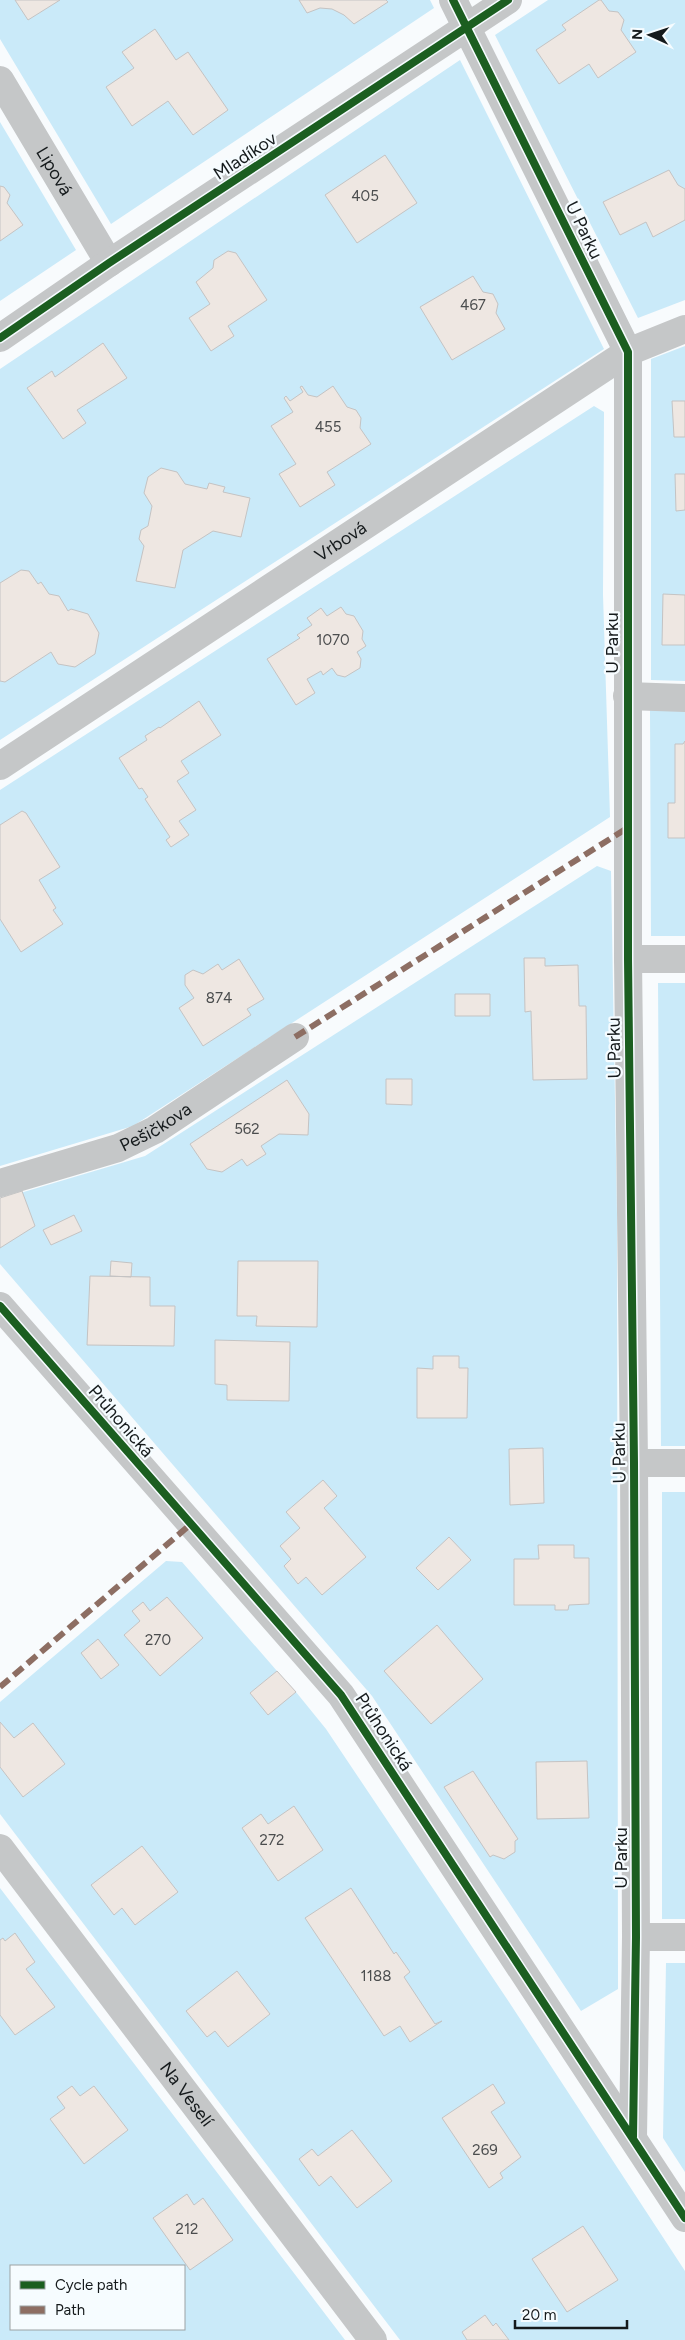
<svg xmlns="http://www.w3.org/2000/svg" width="685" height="2340" viewBox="0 0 685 2340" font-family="Figtree,sans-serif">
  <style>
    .green { fill: #caeaf9; fill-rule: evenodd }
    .building { fill: #eee7e2; stroke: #c4c3c3 }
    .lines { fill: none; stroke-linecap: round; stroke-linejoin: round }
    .minor { stroke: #c5c7c8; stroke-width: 28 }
    .quiet { stroke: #8d6e63; stroke-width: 6; stroke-dasharray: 12 6; stroke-linecap: butt }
    .cycleway-casing { stroke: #f6fcff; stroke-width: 11 }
    .cycleway { stroke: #1b5e20; stroke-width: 8 }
    .labels { text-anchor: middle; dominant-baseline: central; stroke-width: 4.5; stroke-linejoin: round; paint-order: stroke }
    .number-label { font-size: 15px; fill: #4b4d4e }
    .street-label { font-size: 18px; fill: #151a1c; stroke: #f6fcff }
  </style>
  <rect width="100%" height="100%" fill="#f8fbfd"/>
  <path class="green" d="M 0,0 L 430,0 L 434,8 L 111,224 L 0,39 Z
    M 548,0 L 685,0 L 685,300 L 638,318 L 495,35 Z
    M 460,60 L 604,349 L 0,740 L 0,369 Z
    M 0,122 L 76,250 L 0,301 Z
    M 685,346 L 685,681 L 651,680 L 651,359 Z
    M 594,406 L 604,412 L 603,595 L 610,817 L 133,1126 L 0,1166 L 0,790 Z
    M 650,710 L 685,711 L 685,936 L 651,936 Z
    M 597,866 L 611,871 L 617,1215 L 618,1989 L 581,2011 L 372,1696 L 0,1264 L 0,1199 L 145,1156 Z
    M 658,983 L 685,983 L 685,1446 L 661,1446 Z
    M 662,1492 L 685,1492 L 685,1919 L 662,1919 Z
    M 166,1561 L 182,1562 L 277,1671 L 250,1693 L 268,1714 L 296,1692 L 326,1729 L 509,2002 L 685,2271 L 685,2340 L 400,2340 L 0,1814 L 0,1702 Z
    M 0,1888 L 345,2340 L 0,2340 ZM 11,2266 L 184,2266 L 184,2329 L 11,2329 Z
    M 666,1963 L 685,1963 L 685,2172 L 663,2138 Z"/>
  <path class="building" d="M 15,0 L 60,0 L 28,20 Z
    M 299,0 L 386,0 L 388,2 L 354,24 L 344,15 L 332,9 L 320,8 L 307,13 Z
    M 599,0 L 601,0 L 609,11 L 618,12 L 624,20 L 621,30 L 636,52 L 598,78 L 589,64 L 559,84 L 536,50 L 566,30 L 562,25 Z
    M 155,29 L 176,60 L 188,52 L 228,110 L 193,135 L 168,101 L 132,126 L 106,87 L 134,68 L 122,52 Z
    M 385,155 L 417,203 L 357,243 L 325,195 Z
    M 669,170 L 678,185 L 685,189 L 685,220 L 653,237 L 646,222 L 620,235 L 603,202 Z
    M 0,186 L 4,187 L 10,195 L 7,203 L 23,225 L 0,241 Z
    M 228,251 L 236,253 L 267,300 L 228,326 L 234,336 L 211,351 L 189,318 L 210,304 L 196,282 L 213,268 L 214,260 Z
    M 473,276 L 483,292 L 493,294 L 498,304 L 496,313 L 505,329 L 452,360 L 420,307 Z
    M 103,343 L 127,378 L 77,410 L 86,423 L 63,439 L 27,388 L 52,371 L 55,377 Z
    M 302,386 L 308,395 L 317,397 L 333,386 L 347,407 L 356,410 L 361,418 L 360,428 L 371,444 L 327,472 L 335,485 L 300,507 L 279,474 L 296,464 L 271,426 L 293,412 L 284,398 L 286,396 L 290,401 L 303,392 L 300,387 Z
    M 672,401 L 685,401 L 685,437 L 674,437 Z
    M 161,468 L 177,472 L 185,484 L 207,489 L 209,483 L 225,487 L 223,492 L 250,498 L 241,537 L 213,531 L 183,550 L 175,588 L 136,581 L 144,546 L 139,539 L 141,530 L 148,526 L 152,506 L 144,493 L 148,477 Z
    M 675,474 L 685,474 L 685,510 L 676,511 Z
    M 21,570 L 29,571 L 38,584 L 41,582 L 49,594 L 59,596 L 68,611 L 71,609 L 88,614 L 99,633 L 95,654 L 75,667 L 58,664 L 51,652 L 5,682 L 0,681 L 0,583 Z
    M 663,594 L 685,595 L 685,645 L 662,645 Z
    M 341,607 L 346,614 L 354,616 L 363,631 L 362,639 L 366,646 L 357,652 L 361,659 L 360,668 L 345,677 L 337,675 L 332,668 L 323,675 L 321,671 L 307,679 L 315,693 L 296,705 L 267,659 L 300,638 L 297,635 L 312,625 L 307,618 L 321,608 L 327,616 Z
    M 199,701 L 221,735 L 181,761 L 189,773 L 177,781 L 196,810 L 179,821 L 189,835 L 171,847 L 166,840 L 170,837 L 145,799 L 148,797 L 142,788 L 139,789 L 119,758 L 147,740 L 145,736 L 159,727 L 160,728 Z
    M 685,741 L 685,838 L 668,838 L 668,803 L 675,803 L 675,744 L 683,744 Z
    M 22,811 L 26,813 L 60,867 L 39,880 L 56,908 L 53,910 L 63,924 L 21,952 L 0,919 L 0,825 Z
    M 524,958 L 545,958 L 545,966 L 578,965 L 579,1006 L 586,1006 L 587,1079 L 533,1080 L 531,1011 L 525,1012 Z
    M 239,959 L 264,999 L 247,1009 L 251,1015 L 203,1046 L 179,1008 L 194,998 L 185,985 L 185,975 L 193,970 L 203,974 L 218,964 L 222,970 Z
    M 455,994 L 490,994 L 490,1016 L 455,1016 Z
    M 386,1079 L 412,1079 L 412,1105 L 386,1104 Z
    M 287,1080 L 309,1114 L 308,1135 L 279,1134 L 261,1146 L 266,1154 L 247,1166 L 242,1159 L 222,1172 L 207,1169 L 190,1144 Z
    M 22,1191 L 35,1226 L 0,1248 L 0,1198 Z
    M 74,1215 L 82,1231 L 51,1245 L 43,1230 Z
    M 111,1261 L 132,1263 L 131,1277 L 110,1276 Z
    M 238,1261 L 318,1261 L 317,1327 L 256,1326 L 257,1316 L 237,1316 Z
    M 90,1276 L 150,1277 L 150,1306 L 175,1306 L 174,1346 L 87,1345 Z
    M 215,1340 L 290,1342 L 289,1401 L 227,1400 L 227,1385 L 215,1384 Z
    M 433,1356 L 459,1356 L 459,1368 L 468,1368 L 467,1418 L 417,1418 L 417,1368 L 433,1369 Z
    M 543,1448 L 544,1503 L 510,1505 L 509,1449 Z
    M 323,1480 L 337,1496 L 324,1508 L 366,1557 L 322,1595 L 306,1577 L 298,1584 L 284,1566 L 291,1559 L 280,1546 L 300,1528 L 286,1512 Z
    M 449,1537 L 471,1560 L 438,1590 L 416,1568 Z
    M 538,1545 L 574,1545 L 574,1558 L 589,1558 L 589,1604 L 569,1605 L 568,1610 L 555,1610 L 555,1605 L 514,1605 L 514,1559 L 539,1559 Z
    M 167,1597 L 203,1638 L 160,1676 L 124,1635 L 140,1621 L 132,1611 L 143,1602 L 150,1611 Z
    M 437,1625 L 483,1679 L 431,1724 L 384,1671 Z
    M 98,1639 L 119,1665 L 101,1679 L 81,1653 Z
    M 277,1671 L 296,1692 L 268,1715 L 250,1693 Z
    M 0,1722 L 14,1738 L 33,1723 L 65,1764 L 23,1797 L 0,1767 Z
    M 587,1761 L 589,1818 L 537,1819 L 536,1762 Z
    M 473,1771 L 518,1839 L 515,1841 L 515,1852 L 504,1859 L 493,1855 L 490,1857 L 444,1787 Z
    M 294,1806 L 323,1850 L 278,1881 L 242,1828 L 261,1814 L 268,1824 Z
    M 142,1846 L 178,1892 L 135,1925 L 122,1908 L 114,1915 L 91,1885 Z
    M 351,1888 L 394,1954 L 396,1952 L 410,1972 L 404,1977 L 435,2024 L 442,2021 L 410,2042 L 400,2026 L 384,2036 L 305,1918 Z
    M 15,1933 L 35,1962 L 26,1969 L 55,2007 L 15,2035 L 0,2015 L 0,1940 L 3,1938 L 5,1941 Z
    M 237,1971 L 270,2014 L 228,2047 L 215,2031 L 207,2037 L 186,2011 Z
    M 493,2084 L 505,2103 L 491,2112 L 521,2157 L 500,2173 L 503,2178 L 489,2188 L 442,2118 Z
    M 72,2086 L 80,2096 L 94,2086 L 128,2130 L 84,2164 L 50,2119 L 65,2108 L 57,2097 Z
    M 352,2130 L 392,2181 L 357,2208 L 331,2176 L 319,2186 L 299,2159 L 312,2149 L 318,2156 Z
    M 187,2194 L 194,2205 L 203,2198 L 233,2240 L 190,2270 L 153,2218 Z
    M 583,2226 L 618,2280 L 567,2312 L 532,2259 Z
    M 485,2315 L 493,2326 L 496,2323 L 509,2340 L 467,2340 L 462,2332 Z"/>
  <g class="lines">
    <g class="minor">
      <path d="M 453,0 L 628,352 L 628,959 L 634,1463 L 636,1937 L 633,2137"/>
      <path id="s1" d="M 0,80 L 109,263"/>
      <path d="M 0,338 L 109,263 L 508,0"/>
      <path d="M 627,696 L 685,698"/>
      <path id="s2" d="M 0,766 L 628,352 L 685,329"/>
      <path d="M 628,959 L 685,959"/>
      <path id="s3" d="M 0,1183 L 118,1148 L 155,1130 L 295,1037"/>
      <path d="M 0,1306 L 341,1695 L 685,2218"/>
      <path d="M 634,1463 L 685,1463"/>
      <path id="s4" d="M 0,1848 L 373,2340"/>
      <path d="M 636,1937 L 685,1937"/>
    </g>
    <path class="quiet" d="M 295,1037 L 629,827
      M 0,1687 L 191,1524"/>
    <defs>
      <path id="cycleway" d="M 453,0 L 628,352 L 628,959 L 634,1463 L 636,1937 L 633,2137
        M 0,338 L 109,263 L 508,0
        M 0,1306 L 341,1695 L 685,2218"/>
    </defs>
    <use href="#cycleway" class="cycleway-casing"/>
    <use href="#cycleway" class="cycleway"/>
  </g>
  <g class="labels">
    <g class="number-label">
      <text x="365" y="196">405</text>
      <text x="473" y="305">467</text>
      <text x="328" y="427">455</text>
      <text x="333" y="640">1070</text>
      <text x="219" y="998">874</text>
      <text x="247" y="1129">562</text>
      <text x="158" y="1640">270</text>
      <text x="272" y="1840">272</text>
      <text x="376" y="1976">1188</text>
      <text x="485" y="2150">269</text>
      <text x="187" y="2229">212</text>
    </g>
    <g class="street-label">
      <text transform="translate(245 156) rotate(-33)">Mladíkov</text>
      <text stroke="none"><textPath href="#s1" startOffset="106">Lipová</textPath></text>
      <text transform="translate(584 230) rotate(64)">U Parku</text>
      <text stroke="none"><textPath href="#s2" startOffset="408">Vrbová</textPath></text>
      <text transform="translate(612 643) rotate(-90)">U Parku</text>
      <text transform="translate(614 1048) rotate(-91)">U Parku</text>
      <text stroke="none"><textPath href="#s3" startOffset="166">Pešičkova</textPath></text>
      <text transform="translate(121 1421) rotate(49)">Průhonická</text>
      <text transform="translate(619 1453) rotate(-91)">U Parku</text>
      <text transform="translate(384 1732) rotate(57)">Průhonická</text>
      <text transform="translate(621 1858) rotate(-90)">U Parku</text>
      <text stroke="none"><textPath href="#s4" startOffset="309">Na Veselí</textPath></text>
    </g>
  </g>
  <rect x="10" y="2265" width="175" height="65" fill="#f6fcff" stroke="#9ca2a4"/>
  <rect x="20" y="2281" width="25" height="8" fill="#1b5e20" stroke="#9ca2a4"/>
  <text x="55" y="2290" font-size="15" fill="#151a1c">Cycle path</text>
  <rect x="20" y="2306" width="25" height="8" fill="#8d6e63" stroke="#9ca2a4"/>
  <text x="55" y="2315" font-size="15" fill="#151a1c">Path</text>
  <g transform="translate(650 35) rotate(273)" stroke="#f6fcff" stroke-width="4" paint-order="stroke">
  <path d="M0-4L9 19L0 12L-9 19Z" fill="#151a1c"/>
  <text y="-8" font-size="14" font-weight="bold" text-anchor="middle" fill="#151a1c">N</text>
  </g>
  <path d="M515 2320v8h112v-8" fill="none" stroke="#151a1c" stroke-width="2.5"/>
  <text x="522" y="2320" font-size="15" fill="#151a1c" stroke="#f6fcff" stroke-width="4" paint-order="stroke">20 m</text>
</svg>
